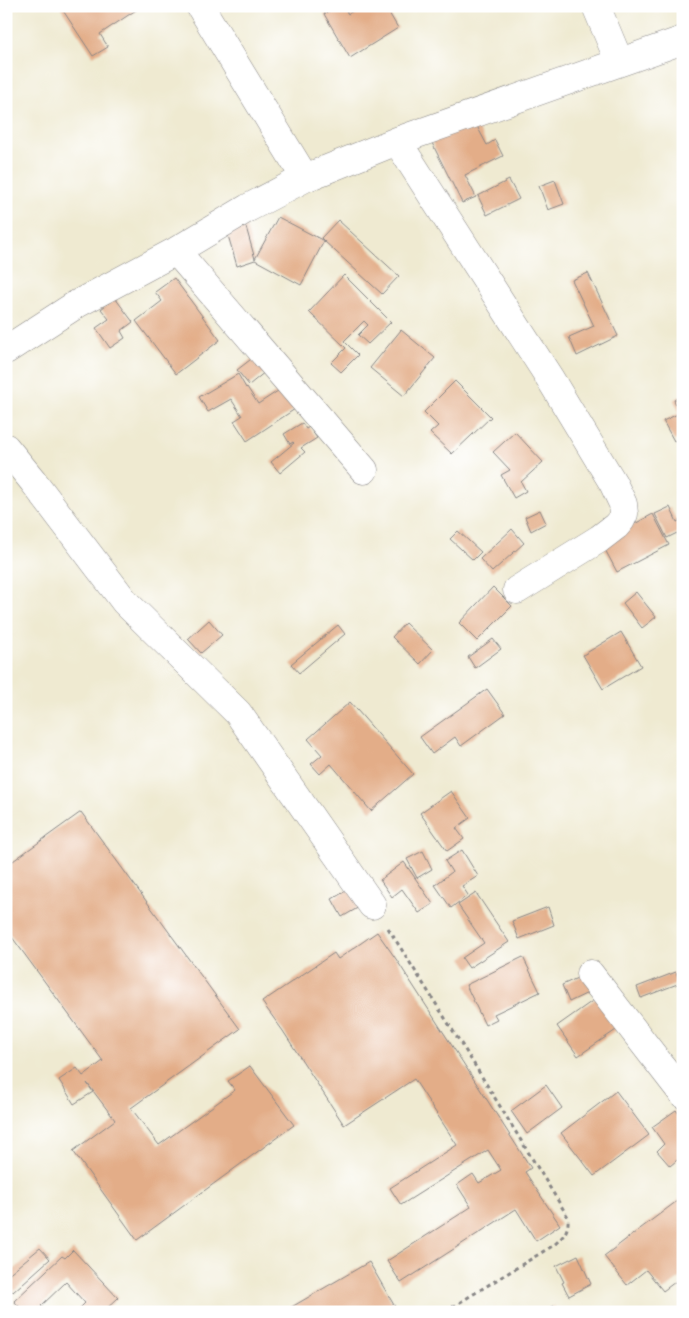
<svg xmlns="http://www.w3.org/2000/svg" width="689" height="1318" viewBox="0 0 689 1318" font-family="'Comic Neue',sans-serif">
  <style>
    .building { fill: #e3ad88 }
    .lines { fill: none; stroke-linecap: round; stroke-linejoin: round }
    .minor-casing { stroke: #888686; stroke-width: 29 }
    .path { stroke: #888686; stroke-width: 3; stroke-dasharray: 4 4; stroke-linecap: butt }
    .minor { stroke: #fff; stroke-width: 28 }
  </style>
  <rect width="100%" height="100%" fill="#fff"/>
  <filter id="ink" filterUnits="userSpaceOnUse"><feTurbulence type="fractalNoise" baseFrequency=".02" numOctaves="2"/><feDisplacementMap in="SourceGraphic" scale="10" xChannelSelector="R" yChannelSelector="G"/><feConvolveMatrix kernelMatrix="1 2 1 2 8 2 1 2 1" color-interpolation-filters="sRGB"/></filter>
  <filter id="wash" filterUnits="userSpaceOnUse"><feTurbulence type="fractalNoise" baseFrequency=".0096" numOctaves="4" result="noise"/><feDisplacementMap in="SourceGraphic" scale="20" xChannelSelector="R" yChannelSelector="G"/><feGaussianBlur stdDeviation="1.12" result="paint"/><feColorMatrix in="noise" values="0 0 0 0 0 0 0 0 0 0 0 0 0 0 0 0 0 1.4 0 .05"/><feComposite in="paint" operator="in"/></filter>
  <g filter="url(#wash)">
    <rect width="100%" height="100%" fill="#efead1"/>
    <g id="blocks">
      <path class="building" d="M 60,6 L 142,6 L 100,34 L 108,47 L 93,56 Z
        M 337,6 L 343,6 L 348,14 L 361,6 L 385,6 L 398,28 L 350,58 L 324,14 Z
        M 471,115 L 487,145 L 495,140 L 503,156 L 465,175 L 476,197 L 462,203 L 429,137 Z
        M 509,180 L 519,199 L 487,215 L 478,196 Z
        M 555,180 L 564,204 L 548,210 L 539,186 Z
        M 278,217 L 324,241 L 321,238 L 338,220 L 399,276 L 382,294 L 324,241 L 301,285 L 255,260 L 237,266 L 227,232 L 246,227 L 255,259 Z
        M 588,273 L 618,336 L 577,356 L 569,337 L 594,326 L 572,280 Z
        M 344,275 L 391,322 L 368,344 L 358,335 L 368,325 L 364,321 L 344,341 L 358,355 L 341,372 L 331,363 L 346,348 L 309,312 Z
        M 174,278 L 220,340 L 176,374 L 136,321 L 162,301 L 155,292 Z
        M 115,298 L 133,322 L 121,331 L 125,338 L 110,348 L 96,328 L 109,319 L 101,309 Z
        M 401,330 L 435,358 L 404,396 L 370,368 Z
        M 259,353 L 271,367 L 249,385 L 237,370 Z
        M 238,374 L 246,388 L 247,387 L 258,404 L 281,389 L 295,409 L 247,441 L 234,421 L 242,416 L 231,399 L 208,412 L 199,397 Z
        M 455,381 L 491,417 L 452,454 L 430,433 L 438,426 L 424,412 Z
        M 683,395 L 683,437 L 674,441 L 663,421 L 680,413 L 674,400 Z
        M 302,423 L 306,429 L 309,427 L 317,438 L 301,448 L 305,452 L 280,473 L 271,462 L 294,443 L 293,442 L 290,444 L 284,434 Z
        M 515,432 L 543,462 L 521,482 L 526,491 L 514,498 L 501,475 L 510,470 L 493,452 Z
        M 670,507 L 677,522 L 683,519 L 683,545 L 677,533 L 667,538 L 655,514 Z
        M 540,510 L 546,523 L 531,531 L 525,517 Z
        M 653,514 L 669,545 L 617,572 L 601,542 Z
        M 512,529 L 524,543 L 492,572 L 480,559 Z
        M 458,531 L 481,552 L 473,560 L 450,539 Z
        M 493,587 L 512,606 L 477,641 L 459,623 Z
        M 636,592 L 656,617 L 642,628 L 623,603 Z
        M 209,620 L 222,635 L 201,653 L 188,639 Z
        M 405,623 L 433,650 L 420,664 L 392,637 Z
        M 338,625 L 345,634 L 299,673 L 291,664 Z
        M 621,632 L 641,666 L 603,689 L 583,655 Z
        M 493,639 L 501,649 L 475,668 L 468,657 Z
        M 487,689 L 505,714 L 461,746 L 455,737 L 432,754 L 420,737 Z
        M 350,702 L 413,774 L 371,811 L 331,764 L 320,774 L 311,764 L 322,755 L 308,739 Z
        M 451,791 L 470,818 L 456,828 L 464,839 L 447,851 L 420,813 Z
        M 81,812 L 240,1029 L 131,1108 L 159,1145 L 235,1090 L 228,1081 L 250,1066 L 294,1125 L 137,1240 L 73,1151 L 115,1120 L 87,1083 L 93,1092 L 74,1104 L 59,1080 L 77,1068 L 83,1076 L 103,1061 L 6,929 L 6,866 Z
        M 462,850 L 478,876 L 462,886 L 468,895 L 451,908 L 435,885 L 452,872 L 445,861 Z
        M 423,851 L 432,869 L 417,878 L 407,859 Z
        M 404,862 L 433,904 L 419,913 L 402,889 L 392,897 L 380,880 Z
        M 351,888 L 361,906 L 342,917 L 332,899 Z
        M 476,893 L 509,942 L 469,968 L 462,958 L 484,943 L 458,905 Z
        M 548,907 L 554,925 L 519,939 L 512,921 Z
        M 377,932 L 396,959 L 531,1168 L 525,1172 L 560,1225 L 536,1241 L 516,1209 L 401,1283 L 387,1261 L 471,1207 L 457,1185 L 473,1174 L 479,1183 L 501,1170 L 488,1150 L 401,1205 L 390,1188 L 457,1145 L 414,1079 L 344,1125 L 283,1031 L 262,1002 L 334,953 L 338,959 Z
        M 523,957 L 540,992 L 494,1014 L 497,1019 L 485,1025 L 466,985 Z
        M 676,972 L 680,983 L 641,998 L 637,987 Z
        M 588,973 L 596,989 L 569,1002 L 562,985 Z
        M 598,997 L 619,1028 L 578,1056 L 557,1026 Z
        M 546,1085 L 562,1108 L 527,1134 L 511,1111 Z
        M 616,1091 L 649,1135 L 594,1176 L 561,1133 Z
        M 676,1110 L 683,1119 L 683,1131 L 680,1133 L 683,1136 L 683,1155 L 670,1166 L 657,1151 L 664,1144 L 652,1127 Z
        M 681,1198 L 683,1201 L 683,1276 L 663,1291 L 646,1270 L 627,1285 L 604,1256 Z
        M 40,1248 L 50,1259 L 13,1292 L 6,1285 L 6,1276 Z
        M 73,1250 L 118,1298 L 103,1312 L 76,1312 L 85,1303 L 66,1282 L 41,1306 L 47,1312 L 24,1312 L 14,1301 L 62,1256 L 65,1258 Z
        M 578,1255 L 591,1284 L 569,1296 L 562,1283 L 564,1282 L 556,1266 Z
        M 369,1262 L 398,1312 L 283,1312 Z
        M 554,1306 L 557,1312 L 542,1312 Z"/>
    </g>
  </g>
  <g filter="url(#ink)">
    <use href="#blocks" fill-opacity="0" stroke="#888686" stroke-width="1"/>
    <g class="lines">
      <defs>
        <path id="minor" d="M 200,6 L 305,178
          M 596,6 L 619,61
          M 397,141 L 549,377 L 613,483 L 623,504 L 624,514 L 621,520 L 616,526 L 599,539 L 517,590
          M 176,251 L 364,470
          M 6,350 L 77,304 L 176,251 L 248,208 L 305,178 L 397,141 L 683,40
          M 6,448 L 33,481 L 125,602 L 238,713 L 372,905
          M 590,974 L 683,1094"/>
      </defs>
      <use href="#minor" class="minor-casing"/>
      <path class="path" d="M 388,928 L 474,1064 L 568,1217 C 569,1231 564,1236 554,1245 L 444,1312"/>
      <use href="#minor" class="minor"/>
    </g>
  </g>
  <rect width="689" height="1318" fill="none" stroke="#fff" stroke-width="25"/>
</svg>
